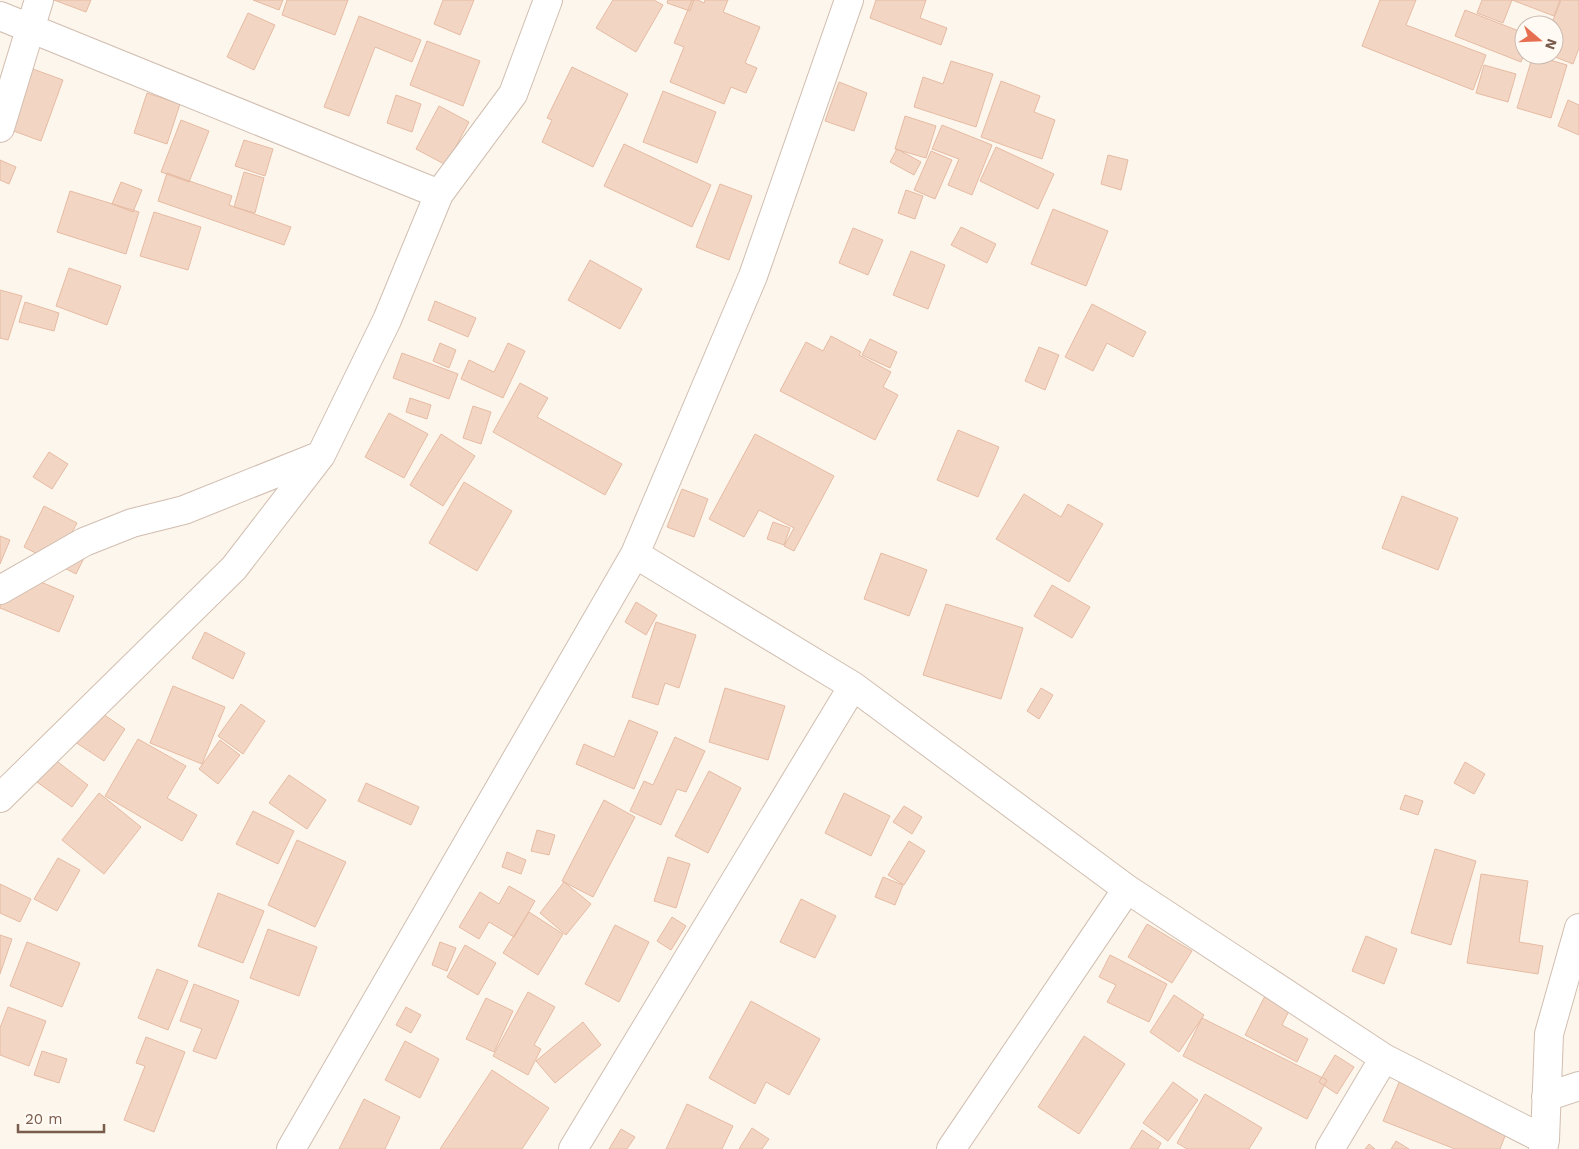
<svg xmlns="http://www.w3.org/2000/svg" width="1579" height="1149" viewBox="0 0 1579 1149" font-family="'Work Sans',sans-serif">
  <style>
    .building { fill: #f3d5c3; stroke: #e6bba3 }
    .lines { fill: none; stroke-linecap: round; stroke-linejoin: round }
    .minor-casing { stroke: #d1beb0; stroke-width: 30 }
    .minor { stroke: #fff; stroke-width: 28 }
  </style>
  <rect width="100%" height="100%" fill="#fdf6ec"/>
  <path class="building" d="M 54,0 L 91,0 L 86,12 Z
    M 253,0 L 283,0 L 279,10 Z
    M 287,0 L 348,0 L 335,35 L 282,15 Z
    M 443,0 L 474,0 L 460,35 L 434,24 Z
    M 613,0 L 654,0 L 663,5 L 636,52 L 596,28 Z
    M 668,0 L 694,0 L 690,11 L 667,3 Z
    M 692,0 L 698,0 L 704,3 L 705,0 L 728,0 L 723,12 L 760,27 L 745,63 L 757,68 L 746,93 L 731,87 L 724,104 L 670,82 L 684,47 L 674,43 Z
    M 876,0 L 926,0 L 920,18 L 947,28 L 941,45 L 870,18 Z
    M 1380,0 L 1416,0 L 1406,25 L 1486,55 L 1473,90 L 1362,46 Z
    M 1482,0 L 1560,0 L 1554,16 L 1512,0 L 1503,23 L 1477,13 Z
    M 1561,0 L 1579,0 L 1579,48 L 1573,64 L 1550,55 L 1554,55 L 1554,25 L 1551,25 Z
    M 1465,10 L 1524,33 L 1524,54 L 1521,62 L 1455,36 Z
    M 248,13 L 275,25 L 254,70 L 227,57 Z
    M 359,16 L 421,40 L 412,62 L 375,47 L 349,116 L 324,107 Z
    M 427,41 L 480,61 L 463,106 L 410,85 Z
    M 1533,55 L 1567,65 L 1551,118 L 1517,108 Z
    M 951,61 L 993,74 L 976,127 L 914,107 L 923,77 L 943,84 Z
    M 22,65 L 63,80 L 41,141 L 0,126 Z
    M 1484,65 L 1516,74 L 1508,102 L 1476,93 Z
    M 572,67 L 628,94 L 593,167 L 542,142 L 552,120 L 547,118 Z
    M 1001,81 L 1040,96 L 1034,112 L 1055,120 L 1042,159 L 981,137 Z
    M 839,82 L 867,93 L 854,131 L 825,121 Z
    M 663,91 L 716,112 L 697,163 L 643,142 Z
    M 147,93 L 180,104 L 167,144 L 134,133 Z
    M 396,95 L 421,104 L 412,132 L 387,123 Z
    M 1568,100 L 1579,105 L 1579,135 L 1558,126 Z
    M 439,106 L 469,122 L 446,165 L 416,149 Z
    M 905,116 L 936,126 L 926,158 L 895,149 Z
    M 181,120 L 209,131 L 189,182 L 161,172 Z
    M 942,125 L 992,145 L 972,195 L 948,185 L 959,159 L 932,149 Z
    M 244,140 L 273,149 L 265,176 L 235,166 Z
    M 624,144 L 711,185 L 692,227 L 604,186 Z
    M 996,147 L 1054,174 L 1038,209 L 980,181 Z
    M 897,149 L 921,162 L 914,175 L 890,162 Z
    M 931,151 L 952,160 L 935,199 L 914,190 Z
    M 1108,155 L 1128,160 L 1121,190 L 1101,184 Z
    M 0,160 L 16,167 L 9,184 L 0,180 Z
    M 244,172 L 264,178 L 255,213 L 234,207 Z
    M 167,173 L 232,196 L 229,205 L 291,227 L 284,245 L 158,201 Z
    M 121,182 L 142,190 L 133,212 L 112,204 Z
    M 720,184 L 752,196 L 729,260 L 696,247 Z
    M 906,190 L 923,196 L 915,219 L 898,213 Z
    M 70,191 L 139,212 L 126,254 L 57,232 Z
    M 1053,209 L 1108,231 L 1086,286 L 1031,264 Z
    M 154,212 L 201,227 L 188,270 L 140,256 Z
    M 961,227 L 996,244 L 987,263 L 951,245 Z
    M 853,228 L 883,240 L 868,275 L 839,263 Z
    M 911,251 L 945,265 L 928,309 L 893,295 Z
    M 590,260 L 642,289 L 620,329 L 568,300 Z
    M 69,268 L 121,286 L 107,325 L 56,306 Z
    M 0,290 L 22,296 L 8,340 L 0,338 Z
    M 435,301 L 476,318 L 468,337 L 428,320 Z
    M 25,302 L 59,313 L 54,331 L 19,322 Z
    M 1092,304 L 1146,332 L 1133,357 L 1107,343 L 1093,371 L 1065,357 Z
    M 831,336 L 861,352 L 859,355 L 891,372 L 883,387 L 898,395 L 875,440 L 780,391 L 806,342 L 823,351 Z
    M 870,339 L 897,352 L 890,368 L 862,355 Z
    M 440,343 L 456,350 L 449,368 L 433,361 Z
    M 508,343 L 525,351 L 503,398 L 461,379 L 469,360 L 494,372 Z
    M 1039,347 L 1059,355 L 1045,390 L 1025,381 Z
    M 402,353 L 458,374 L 449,399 L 393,378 Z
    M 520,383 L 548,398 L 537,417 L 622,464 L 605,495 L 493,432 Z
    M 410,398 L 431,405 L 427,419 L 406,412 Z
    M 473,406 L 491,412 L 481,444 L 463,438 Z
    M 389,413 L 428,434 L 404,478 L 365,457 Z
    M 958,430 L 999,447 L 978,497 L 937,480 Z
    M 441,434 L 475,456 L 443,506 L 410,485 Z
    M 755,434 L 834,476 L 794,551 L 784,546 L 794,528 L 759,510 L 744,537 L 709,519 Z
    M 49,452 L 68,464 L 52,489 L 33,477 Z
    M 464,482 L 512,511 L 477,571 L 429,543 Z
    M 682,489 L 708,499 L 694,537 L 667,527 Z
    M 1024,494 L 1061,517 L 1068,504 L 1103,524 L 1069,582 L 996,539 Z
    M 1402,496 L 1458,518 L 1438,570 L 1382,548 Z
    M 44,506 L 77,523 L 66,544 L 86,554 L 76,574 L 24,547 Z
    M 773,522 L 790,528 L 784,545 L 767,539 Z
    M 0,536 L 10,540 L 0,564 Z
    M 881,553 L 927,570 L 909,616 L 864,599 Z
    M 10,569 L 74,596 L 59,632 L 0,608 L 0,593 Z
    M 1052,585 L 1090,607 L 1072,638 L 1034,616 Z
    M 636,602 L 657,615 L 646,635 L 625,622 Z
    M 946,604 L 1023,628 L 1001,699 L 923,675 Z
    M 656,622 L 696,635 L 679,688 L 665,683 L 658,705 L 632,697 Z
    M 205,632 L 245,653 L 233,679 L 192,658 Z
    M 173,686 L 225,707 L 202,764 L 150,743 Z
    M 725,688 L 785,706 L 768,760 L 709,742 Z
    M 1041,688 L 1053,695 L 1039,719 L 1027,711 Z
    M 241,704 L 265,721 L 243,754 L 218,736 Z
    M 91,706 L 125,729 L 104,761 L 69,738 Z
    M 629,720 L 658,732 L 634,789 L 576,764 L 584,744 L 614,757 Z
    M 675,737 L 705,751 L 686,792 L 677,789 L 661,825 L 630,811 L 644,781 L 653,785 Z
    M 138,739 L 186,766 L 167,798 L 197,815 L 182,841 L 105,796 Z
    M 220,740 L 240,755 L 218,784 L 199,769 Z
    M 54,759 L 88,785 L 72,807 L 37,782 Z
    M 1465,762 L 1485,774 L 1474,794 L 1454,783 Z
    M 709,771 L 741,788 L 708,853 L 675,836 Z
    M 289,775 L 326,800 L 307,829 L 269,803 Z
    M 366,783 L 419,807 L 411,825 L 358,801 Z
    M 99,793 L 141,827 L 104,874 L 62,840 Z
    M 844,793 L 890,816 L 871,856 L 825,833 Z
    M 1405,795 L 1423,801 L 1418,815 L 1400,809 Z
    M 604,800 L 635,817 L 593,897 L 562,881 Z
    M 904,806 L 922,817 L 912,834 L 893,822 Z
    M 253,811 L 294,831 L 278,864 L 236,844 Z
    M 537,830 L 555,835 L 549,855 L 531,851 Z
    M 297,840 L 346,862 L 315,927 L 268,905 Z
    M 909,841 L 925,851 L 904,885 L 888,875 Z
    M 1435,849 L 1476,861 L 1451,945 L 1411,933 Z
    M 507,852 L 526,860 L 521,874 L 502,867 Z
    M 668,857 L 690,864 L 676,908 L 654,901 Z
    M 58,858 L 80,870 L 57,911 L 34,899 Z
    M 1481,874 L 1528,881 L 1519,942 L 1543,946 L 1538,974 L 1467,963 Z
    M 883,877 L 903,885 L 895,905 L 875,897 Z
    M 564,882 L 591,904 L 566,935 L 540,913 Z
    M 0,884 L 31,899 L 20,922 L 0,913 Z
    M 509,886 L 535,901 L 514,937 L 489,922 L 479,939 L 459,927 L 480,892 L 499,904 Z
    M 218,893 L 264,911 L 243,963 L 198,946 Z
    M 801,899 L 836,916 L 815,958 L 780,942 Z
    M 529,912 L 563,934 L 538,975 L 503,953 Z
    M 672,917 L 686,926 L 671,950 L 657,941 Z
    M 1147,924 L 1192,951 L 1172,983 L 1128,957 Z
    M 615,925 L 649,942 L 619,1002 L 585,984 Z
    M 268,929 L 317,947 L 299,996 L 250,978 Z
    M 0,935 L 12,939 L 0,974 Z
    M 1366,936 L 1397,949 L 1384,984 L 1352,971 Z
    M 27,942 L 80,963 L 62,1007 L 10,986 Z
    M 440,942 L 456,948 L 447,971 L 432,965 Z
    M 465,945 L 496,963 L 478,995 L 447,977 Z
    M 1110,955 L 1167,984 L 1149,1022 L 1107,1002 L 1116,985 L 1099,977 Z
    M 157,969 L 188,981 L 168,1030 L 138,1018 Z
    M 194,984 L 239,1001 L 216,1059 L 193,1051 L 202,1029 L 180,1021 Z
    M 528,992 L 555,1007 L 534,1045 L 541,1049 L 528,1075 L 493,1056 Z
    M 1174,995 L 1204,1015 L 1179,1052 L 1150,1032 Z
    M 1265,996 L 1290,1009 L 1282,1025 L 1308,1039 L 1297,1062 L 1245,1035 Z
    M 486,998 L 513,1011 L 494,1052 L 466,1039 Z
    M 751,1001 L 820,1039 L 789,1095 L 766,1082 L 755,1104 L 709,1078 Z
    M 8,1007 L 46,1021 L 29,1066 L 0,1055 L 0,1028 Z
    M 406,1007 L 421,1015 L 411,1033 L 396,1025 Z
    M 1202,1018 L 1327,1080 L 1307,1119 L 1183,1056 Z
    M 583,1022 L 601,1045 L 555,1083 L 536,1061 Z
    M 1084,1036 L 1125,1064 L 1079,1134 L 1038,1107 Z
    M 146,1037 L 185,1052 L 154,1132 L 124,1120 L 145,1066 L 136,1063 Z
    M 405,1041 L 439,1059 L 420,1098 L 385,1080 Z
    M 42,1051 L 67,1059 L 59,1083 L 34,1075 Z
    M 1335,1055 L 1354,1067 L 1337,1094 L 1319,1082 Z
    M 492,1070 L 549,1108 L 522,1149 L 440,1149 Z
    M 1400,1080 L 1510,1123 L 1500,1149 L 1455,1149 L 1383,1121 Z
    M 1173,1082 L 1198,1100 L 1168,1141 L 1143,1123 Z
    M 1205,1094 L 1262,1128 L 1249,1149 L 1187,1149 L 1177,1143 Z
    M 364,1099 L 400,1117 L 385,1149 L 339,1149 Z
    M 687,1104 L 733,1126 L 722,1149 L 666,1149 Z
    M 752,1128 L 769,1139 L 762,1149 L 739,1149 Z
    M 621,1129 L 635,1137 L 627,1149 L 609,1149 Z
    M 1142,1130 L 1161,1143 L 1158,1149 L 1130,1149 Z
    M 1396,1141 L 1409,1149 L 1391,1149 Z
    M 1369,1144 L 1375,1149 L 1365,1149 Z"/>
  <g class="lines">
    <defs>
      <path id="minor" d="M 0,16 L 439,194
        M 0,128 L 39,0
        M 0,590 L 84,542 L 132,523 L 184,510 L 319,456
        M 853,686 L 1127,889 L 1384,1058 L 1545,1140
        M 0,798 L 234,568 L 321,455 L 387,320 L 439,194 L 513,94 L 548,0
        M 1546,1097 L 1579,1086
        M 291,1149 L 635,554 L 753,276 L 849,0
        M 573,1149 L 853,686 L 635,554
        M 951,1149 L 1127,889
        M 1330,1149 L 1384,1058
        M 1543,1149 L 1545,1140 L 1549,1034 L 1579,928"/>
    </defs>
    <use href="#minor" class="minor-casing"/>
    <use href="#minor" class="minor"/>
  </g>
  <g transform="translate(1539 40) rotate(109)"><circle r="24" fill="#fffaf3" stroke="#cabbb1"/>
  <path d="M0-4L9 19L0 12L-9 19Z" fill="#e76f51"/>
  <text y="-8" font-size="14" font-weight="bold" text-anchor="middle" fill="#7a5c4d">N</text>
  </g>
  <path d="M18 1124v8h86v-8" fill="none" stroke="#7a5c4d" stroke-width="2.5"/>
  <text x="25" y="1124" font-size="15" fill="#7a5c4d" stroke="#fffaf3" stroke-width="4" paint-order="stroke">20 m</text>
</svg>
